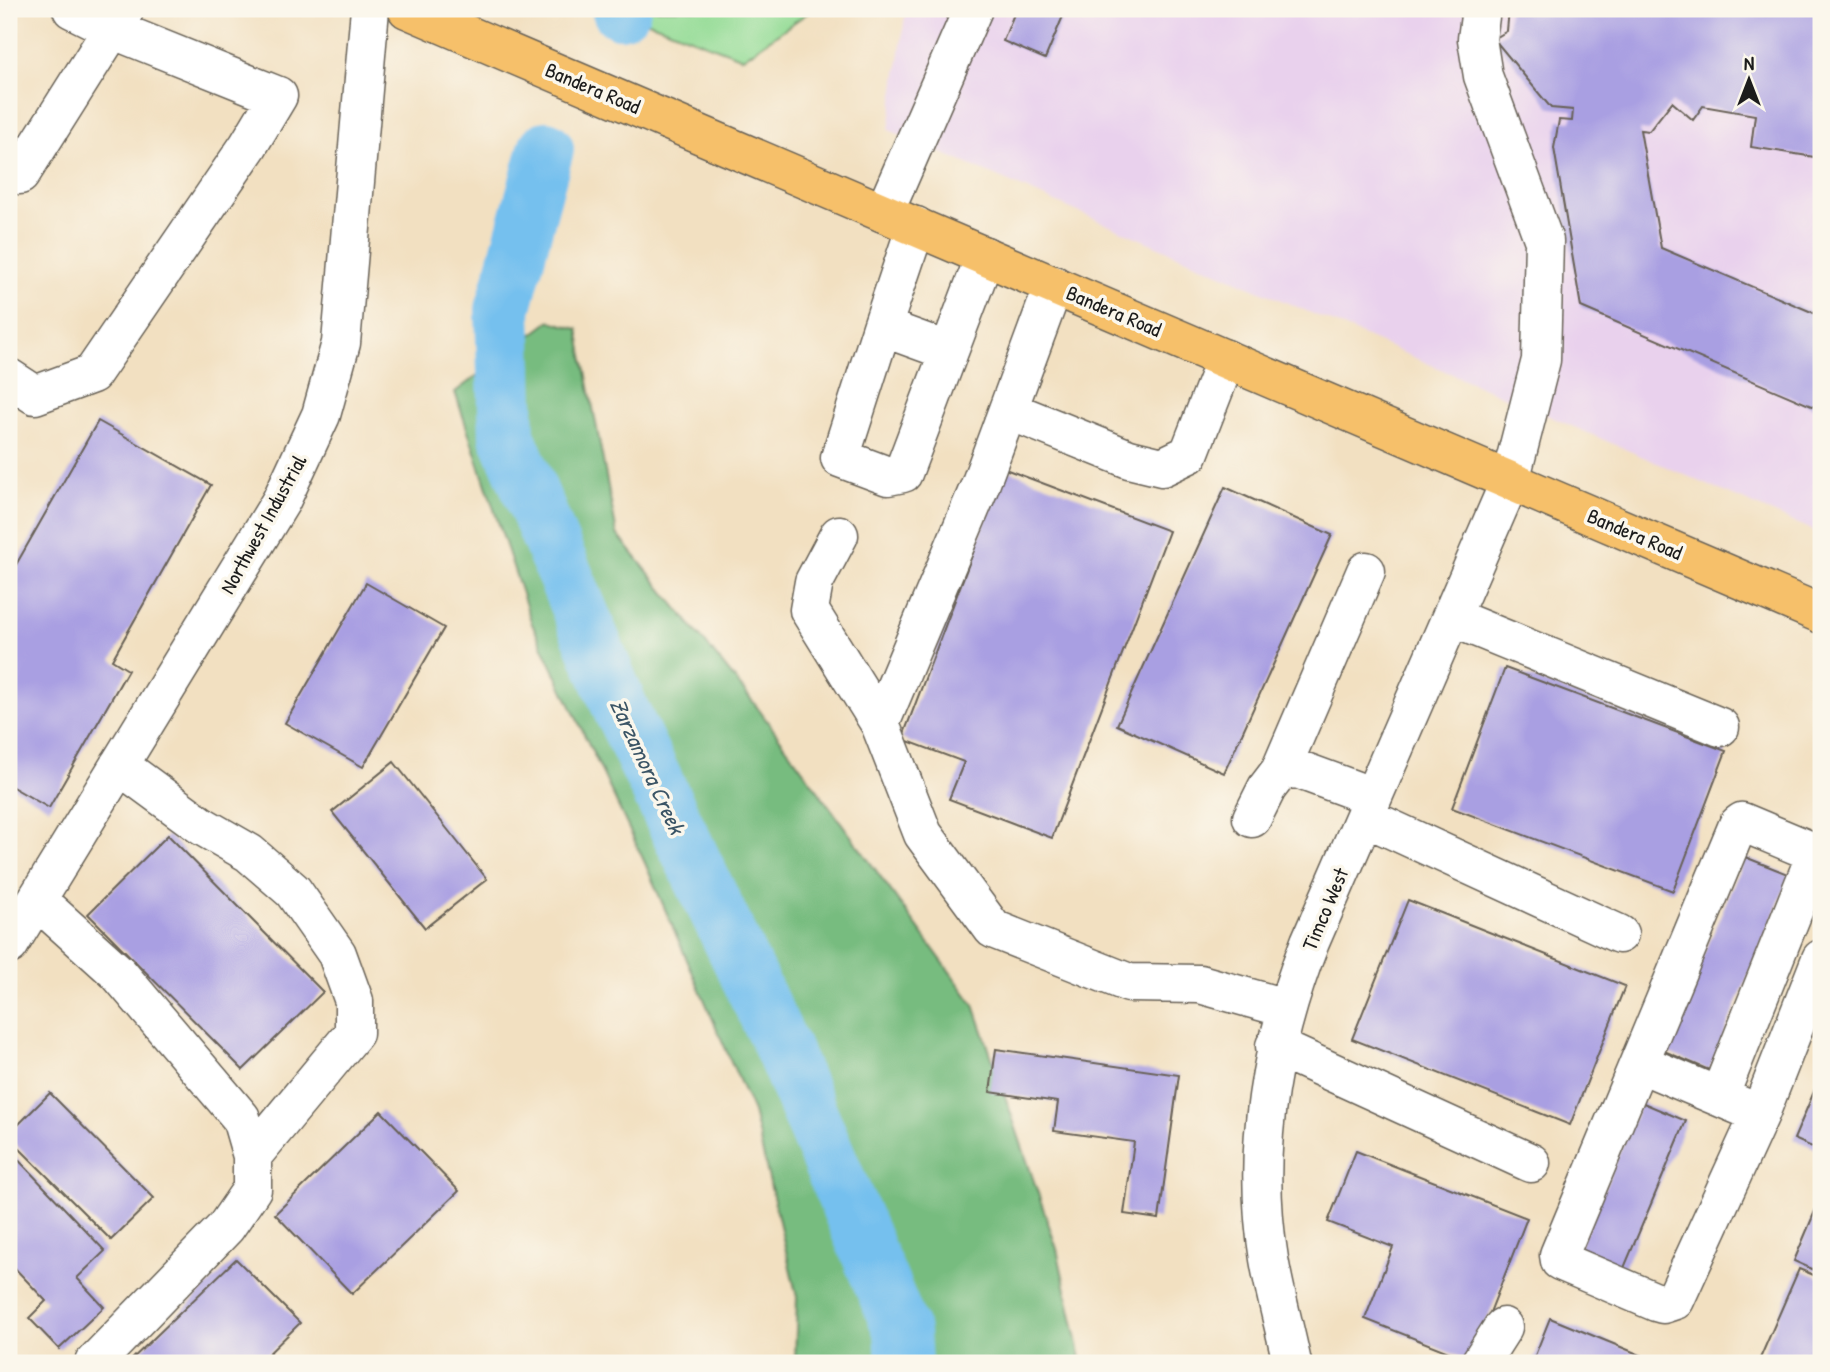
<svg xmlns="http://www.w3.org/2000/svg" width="1830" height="1372" viewBox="0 0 1830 1372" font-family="'Patrick Hand',sans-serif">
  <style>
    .built { fill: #e9d1ed }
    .green { fill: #94dc96; stroke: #587c59; stroke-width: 2 }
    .forest { fill: #77bc7f; stroke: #4a6c4e; stroke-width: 2 }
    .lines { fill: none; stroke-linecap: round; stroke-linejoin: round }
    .river { stroke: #75c0ee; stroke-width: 56 }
    .building { fill: #a99fe2 }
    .minor-casing { stroke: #676156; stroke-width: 41 }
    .major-casing { stroke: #676156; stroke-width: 41 }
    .minor { stroke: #fff; stroke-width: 38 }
    .major { stroke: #f6c06b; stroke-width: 38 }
    .labels { text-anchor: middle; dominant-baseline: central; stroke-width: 7; stroke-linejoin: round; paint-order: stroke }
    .street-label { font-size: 21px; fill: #1c1c1c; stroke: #fbf7ec }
    .water-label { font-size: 23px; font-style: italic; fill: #3b5566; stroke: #fbf7ec }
  </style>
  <rect width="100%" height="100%" fill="#fbf7ec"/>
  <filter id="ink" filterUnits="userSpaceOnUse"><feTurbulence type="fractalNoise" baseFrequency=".0143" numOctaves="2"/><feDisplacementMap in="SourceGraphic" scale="14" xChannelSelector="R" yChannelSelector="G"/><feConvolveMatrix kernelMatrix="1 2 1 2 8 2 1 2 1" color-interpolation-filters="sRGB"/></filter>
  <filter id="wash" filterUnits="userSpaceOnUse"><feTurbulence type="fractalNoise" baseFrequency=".00686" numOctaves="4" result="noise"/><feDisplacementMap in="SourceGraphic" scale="28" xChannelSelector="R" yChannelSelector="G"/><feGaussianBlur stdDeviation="1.57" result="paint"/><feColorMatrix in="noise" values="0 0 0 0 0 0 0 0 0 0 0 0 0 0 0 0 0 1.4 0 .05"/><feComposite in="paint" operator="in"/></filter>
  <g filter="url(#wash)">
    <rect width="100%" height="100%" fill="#f2e0c1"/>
    <path class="built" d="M 906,9 L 1821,9 L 1821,534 L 889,130 Z"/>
    <path class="green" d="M 614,9 L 813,9 L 743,58 Z"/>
    <path class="forest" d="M 550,321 L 578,329 L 617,534 L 754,703 L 974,1005 L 1057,1249 L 1082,1363 L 795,1363 L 797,1297 L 753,1112 L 645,863 L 532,624 L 455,392 Z"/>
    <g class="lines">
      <path class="river" d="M 620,11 L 623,9
        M 546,149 L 503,310 L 507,436 L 622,712 L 780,1043 L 902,1332 L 904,1363"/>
    </g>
    <g id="blocks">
      <path class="building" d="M 1016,9 L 1066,9 L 1045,59 L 1003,41 Z
        M 1509,9 L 1821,9 L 1821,158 L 1751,147 L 1755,115 L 1703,106 L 1693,120 L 1672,102 L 1649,131 L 1640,130 L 1661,248 L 1821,316 L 1821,396 L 1816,408 L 1581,307 L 1554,148 L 1559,120 L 1572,121 L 1573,110 L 1551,108 L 1494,39 L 1507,31 Z
        M 98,421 L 211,485 L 112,660 L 128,670 L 49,808 L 9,785 L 9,577 Z
        M 1005,469 L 1169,531 L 1052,838 L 949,799 L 964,762 L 902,739 Z
        M 1225,487 L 1332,535 L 1224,773 L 1117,725 Z
        M 366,583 L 444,628 L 363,767 L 285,723 Z
        M 1505,668 L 1726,751 L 1673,891 L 1452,808 Z
        M 394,762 L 487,879 L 425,928 L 332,812 Z
        M 168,835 L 323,992 L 243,1070 L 88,914 Z
        M 1745,857 L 1790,875 L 1709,1070 L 1664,1051 Z
        M 1408,900 L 1625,986 L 1570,1125 L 1352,1039 Z
        M 996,1049 L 1179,1075 L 1159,1219 L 1124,1214 L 1134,1142 L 1054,1131 L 1058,1102 L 990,1092 Z
        M 1821,1075 L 1821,1151 L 1794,1139 Z
        M 50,1093 L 154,1198 L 111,1240 L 9,1138 L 9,1134 Z
        M 1641,1102 L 1686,1121 L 1624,1268 L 1579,1248 Z
        M 381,1111 L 459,1191 L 352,1294 L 275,1214 Z
        M 9,1150 L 105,1251 L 77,1278 L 104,1307 L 59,1349 L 29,1318 L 46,1301 L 9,1262 Z
        M 1356,1151 L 1527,1218 L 1471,1361 L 1365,1319 L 1393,1247 L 1328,1222 Z
        M 1821,1197 L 1821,1273 L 1794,1261 Z
        M 236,1259 L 300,1323 L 259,1363 L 128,1363 Z
        M 1799,1269 L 1821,1278 L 1821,1363 L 1758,1363 Z
        M 1550,1318 L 1660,1363 L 1532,1363 Z"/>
    </g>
  </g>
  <g filter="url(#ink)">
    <use href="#blocks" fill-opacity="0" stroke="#676156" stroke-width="2"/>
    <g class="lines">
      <defs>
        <path id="minor" d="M 9,168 L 20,175 L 125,9
          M 884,213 L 973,9
          M 916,226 L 882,327 L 948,351
          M 1054,285 L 979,488 L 880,724 L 923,834 L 993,929 L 1129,983 L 1200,984 L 1285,1008
          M 882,327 L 840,458 L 888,476 L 903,473 L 985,256
          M 9,378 L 35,395 L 92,374 L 248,146 L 278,96 L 114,30 L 72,9
          M 1008,410 L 1129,459 L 1162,467 L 1189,454 L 1226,359
          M 839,535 L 814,582 L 809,610 L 880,724
          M 1451,617 L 1720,727
          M 119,765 L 202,826 L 249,853 L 293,891 L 337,954 L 354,1001 L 354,1033 L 252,1156
          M 1280,771 L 1366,571
          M 1365,817 L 1619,934
          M 1252,818 L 1267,788 L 1280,771 L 1297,769 L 1373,797
          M 37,900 L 118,973 L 241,1118 L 252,1156 L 252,1189 L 226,1227 L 94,1363
          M 9,945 L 281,501 L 321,415 L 341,343 L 370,9
          M 1275,1046 L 1531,1163
          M 1639,1063 L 1743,1107
          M 1719,1097 L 1814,859 L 1811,851 L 1742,822 L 1738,825 L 1559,1255 L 1560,1261 L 1656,1302 L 1663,1304 L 1675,1300 L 1760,1114 L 1821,959
          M 1292,1363 C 1285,1329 1275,1294 1269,1259 C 1251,1150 1270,1044 1310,942 L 1510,481 L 1541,360 L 1544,241 L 1483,76 L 1477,39 L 1481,9
          M 1480,1363 L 1503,1327"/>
        <path id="major" d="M 407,9 L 1821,614"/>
      </defs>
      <use href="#minor" class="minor-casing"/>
      <use href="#major" class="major-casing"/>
      <use href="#minor" class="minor"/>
      <use href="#major" class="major"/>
    </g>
  </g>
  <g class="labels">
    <g class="street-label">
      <text transform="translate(593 88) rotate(23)">Bandera Road</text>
      <text transform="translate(1114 311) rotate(23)">Bandera Road</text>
      <text transform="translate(263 524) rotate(-61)">Northwest Industrial</text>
      <text transform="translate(1635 534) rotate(23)">Bandera Road</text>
      <text transform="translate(1325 909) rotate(-67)">Timco West</text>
    </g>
    <g class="water-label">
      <text transform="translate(648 766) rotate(65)">Zarzamora Creek</text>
    </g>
  </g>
  <rect width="1830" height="1372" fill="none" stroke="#fbf7ec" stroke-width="35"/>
  <g transform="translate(1749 80)" stroke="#fbf7ec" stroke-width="5" paint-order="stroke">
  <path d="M0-5L12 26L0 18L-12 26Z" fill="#1c1c1c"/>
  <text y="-10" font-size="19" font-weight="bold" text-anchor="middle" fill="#1c1c1c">N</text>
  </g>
</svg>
